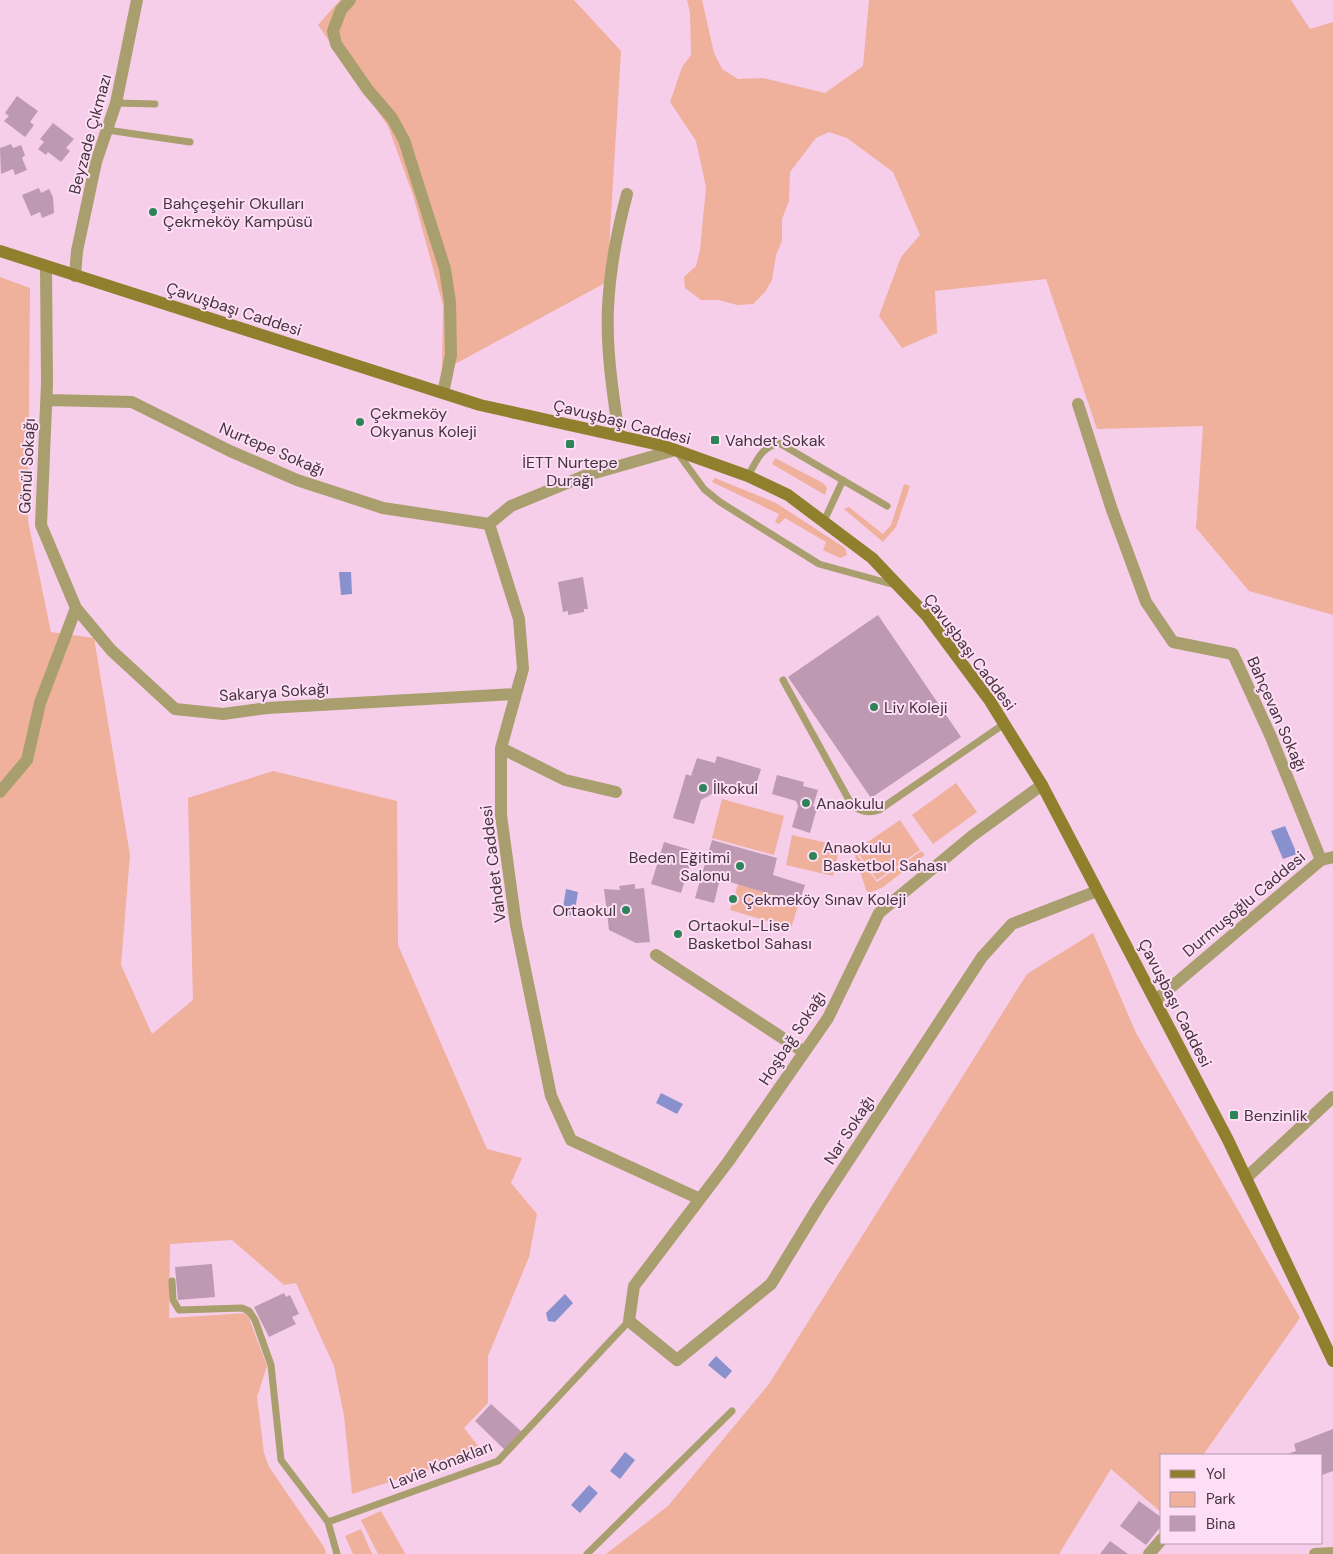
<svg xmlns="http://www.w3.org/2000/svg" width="1333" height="1554" viewBox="0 0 1333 1554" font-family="'DM Sans',sans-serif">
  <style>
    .green { fill: #efb09c }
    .water { fill: #8890ce }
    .building { fill: #be99b2 }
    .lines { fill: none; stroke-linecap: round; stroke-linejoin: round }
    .service { stroke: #a99e6d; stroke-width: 7 }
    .minor { stroke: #a99e6d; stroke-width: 12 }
    .tertiary { stroke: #a99e6d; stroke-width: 12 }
    .secondary { stroke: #90802e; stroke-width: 12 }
    .poi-dot { fill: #2d8458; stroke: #fedef4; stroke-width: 2 }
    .labels { text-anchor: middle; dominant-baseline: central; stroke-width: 4; stroke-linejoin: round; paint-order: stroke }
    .street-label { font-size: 16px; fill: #44343f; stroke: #fedef4 }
    .poi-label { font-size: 16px; fill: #44343f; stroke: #fedef4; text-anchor: start }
  </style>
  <rect width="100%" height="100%" fill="#f6cee9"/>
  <path class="green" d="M 340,0 L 574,0 L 621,51 L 607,282 L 442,371 L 443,305 L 413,195 L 388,126 L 318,25 Z
    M 687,0 L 702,0 L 714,53 L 722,69 L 738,79 L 763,78 L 825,93 L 863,66 L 869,0 L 1291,0 L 1310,29 L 1333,22 L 1333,615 L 1249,591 L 1196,528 L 1203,426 L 1097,429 L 1046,279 L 935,291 L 937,333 L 902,348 L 879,316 L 901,257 L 920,235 L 893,172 L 847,138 L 829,132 L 816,138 L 790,172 L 789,201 L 782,219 L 782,241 L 776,255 L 772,280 L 765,292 L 753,304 L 737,305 L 719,300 L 701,300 L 685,288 L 684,277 L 696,266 L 700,250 L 706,187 L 696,141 L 670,102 L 682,67 L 691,55 L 690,13 Z
    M 0,277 L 30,288 L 28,521 L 51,632 L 94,638 L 130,855 L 121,965 L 152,1034 L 193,1000 L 188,798 L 273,771 L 397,801 L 398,945 L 487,1149 L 522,1158 L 511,1183 L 537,1214 L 529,1257 L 488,1356 L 488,1403 L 464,1428 L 483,1452 L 352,1494 L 344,1416 L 334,1366 L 296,1283 L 284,1285 L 232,1240 L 170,1244 L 169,1318 L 247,1313 L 267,1366 L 257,1397 L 264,1453 L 269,1467 L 324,1547 L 326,1554 L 0,1554 Z
    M 775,458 L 823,483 L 827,488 L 825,495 L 772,464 Z
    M 715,478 L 776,503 L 845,548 L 847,555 L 840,558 L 823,550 L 826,542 L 785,518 L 779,524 L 775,522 L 779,514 L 712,482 Z
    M 904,484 L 910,486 L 896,527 L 883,542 L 844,509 L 849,507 L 883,534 L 891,525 Z
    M 956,783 L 977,812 L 933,844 L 912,815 Z
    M 722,799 L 784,816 L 774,855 L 712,838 Z
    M 900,820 L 920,850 L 877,880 L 856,850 Z
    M 792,835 L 840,846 L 833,876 L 786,865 Z
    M 853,849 L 877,882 L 921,851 L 925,855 L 883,887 L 869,893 L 866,890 Z
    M 738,884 L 799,903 L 791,928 L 730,910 Z
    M 1093,933 L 1136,1033 L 1300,1318 L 1203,1455 L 1162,1455 L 1162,1513 L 1111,1469 L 1059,1554 L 606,1554 L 668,1506 L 769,1384 L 1027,974 Z
    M 381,1511 L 405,1553 L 404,1554 L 378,1554 L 361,1520 Z
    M 361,1529 L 372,1554 L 353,1554 L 345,1536 Z"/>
  <path class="water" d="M 339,572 L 351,572 L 352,594 L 341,595 Z
    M 1285,826 L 1297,854 L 1283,859 L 1271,831 Z
    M 566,889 L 578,892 L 574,916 L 562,914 Z
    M 661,1093 L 683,1104 L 677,1114 L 656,1103 Z
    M 565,1294 L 573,1303 L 555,1322 L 548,1321 L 546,1313 Z
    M 716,1356 L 732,1371 L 725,1379 L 708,1365 Z
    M 625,1452 L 635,1460 L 620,1479 L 610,1471 Z
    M 589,1485 L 598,1493 L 580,1513 L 571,1505 Z"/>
  <path class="building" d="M 17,96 L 38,111 L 30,122 L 34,125 L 25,137 L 4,121 L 9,116 L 5,113 Z
    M 53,123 L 74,139 L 66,148 L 70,151 L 61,162 L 48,152 L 46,155 L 38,149 L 44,142 L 40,139 Z
    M 11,144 L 13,148 L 21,145 L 25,155 L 22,158 L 27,170 L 15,175 L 13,169 L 1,174 L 0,148 Z
    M 39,188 L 41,193 L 49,189 L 53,197 L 54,213 L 42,218 L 40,212 L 31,216 L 22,195 Z
    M 583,577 L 588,609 L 584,609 L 584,612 L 568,615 L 568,611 L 563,612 L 558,582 Z
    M 878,615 L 961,737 L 871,798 L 788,677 Z
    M 717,756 L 761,769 L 754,791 L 730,784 L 701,800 L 694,824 L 673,818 L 686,774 L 691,776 L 697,758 L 715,763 Z
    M 777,775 L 804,782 L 803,786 L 818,790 L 813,806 L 817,808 L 810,833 L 792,827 L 798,806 L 796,801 L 772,794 Z
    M 712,840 L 777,858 L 773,875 L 805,885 L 799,903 L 720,879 L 714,903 L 695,898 Z
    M 664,842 L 694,851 L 681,893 L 651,884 Z
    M 635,884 L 635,889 L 644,888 L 650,942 L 636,943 L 609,930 L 604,889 L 620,890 L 619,886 Z
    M 212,1264 L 215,1297 L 178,1300 L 175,1267 Z
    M 284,1293 L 286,1297 L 290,1295 L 299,1314 L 292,1317 L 296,1324 L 269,1337 L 254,1307 Z
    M 491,1404 L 522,1432 L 505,1450 L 475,1421 Z
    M 1333,1429 L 1333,1471 L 1322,1475 L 1322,1455 L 1285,1455 L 1296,1451 L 1294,1444 Z
    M 1139,1501 L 1162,1518 L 1162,1525 L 1146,1545 L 1120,1526 Z
    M 1110,1541 L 1128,1554 L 1100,1554 Z"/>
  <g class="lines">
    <path class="service" d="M 116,103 L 155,104
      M 107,130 L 190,142
      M 677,452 L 704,489 L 720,502 L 819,564 L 895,585
      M 748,476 C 756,462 761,447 779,443 L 887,506
      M 824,521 L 843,480
      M 783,680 L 849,800 C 856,811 867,814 879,810 L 1004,724
      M 172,1281 L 173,1300 L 179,1310 L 242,1308 L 249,1311 L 255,1320 L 271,1365 L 281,1460 L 328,1522
      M 337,1554 L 328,1522 L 498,1461 L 629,1321
      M 587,1554 L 732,1411"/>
    <path class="minor" d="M 350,0 L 341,10 L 333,31 L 336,44 L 368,90 L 392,118 L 404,140 L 445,269 L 450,302 L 451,355 L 443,393
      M 75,276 L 77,251 L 96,162 L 116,103 L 137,0
      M 47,400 L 132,402 L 230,451 L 297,480 L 383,508 L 489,524
      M 1078,404 L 1112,510 L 1146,602 L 1173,642 L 1233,654 L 1271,737 L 1321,860
      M 619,436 C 613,394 606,350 608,307 C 610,269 617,231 627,194
      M 675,450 L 584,476 L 511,506 L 489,524 L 519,619 L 523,669 L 501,748 L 501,815 L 516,925 L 551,1096 L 571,1140 L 700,1199
      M 76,608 L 111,650 L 175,709 L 223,714 L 267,708 L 516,694
      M 501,748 L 565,780 L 616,792
      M 1042,785 L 972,836 L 879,913 L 828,1018 L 728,1162 L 634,1286 L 629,1321 L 677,1360 L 771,1284 L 818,1207 L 982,957 L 1012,924 L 1097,891
      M 0,792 L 27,760 L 40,703 L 76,608 L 41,525 L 47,383 L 46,267
      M 656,955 L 804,1052
      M 1246,1178 L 1333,1097
      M 1149,1554 L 1162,1539
      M 1315,1554 L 1333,1553"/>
    <path class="tertiary" d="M 1156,1000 L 1321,860 L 1333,857"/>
    <path class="secondary" d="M 0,251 L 480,405 L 664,446 L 748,476 L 788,495 L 872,558 L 926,615 L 990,701 L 1042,785 L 1228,1140 L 1333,1361"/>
  </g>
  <g class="poi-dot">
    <circle cx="153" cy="212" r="5"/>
    <circle cx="360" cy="422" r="5"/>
    <rect x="710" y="435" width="10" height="10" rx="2.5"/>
    <rect x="565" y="439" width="10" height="10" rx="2.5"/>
    <circle cx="874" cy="707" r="5"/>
    <circle cx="703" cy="788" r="5"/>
    <circle cx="806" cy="803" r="5"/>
    <circle cx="813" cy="856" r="5"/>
    <circle cx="740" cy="866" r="5"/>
    <circle cx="733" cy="899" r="5"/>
    <circle cx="626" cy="910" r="5"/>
    <circle cx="678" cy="934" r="5"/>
    <rect x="1229" y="1110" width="10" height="10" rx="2.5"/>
  </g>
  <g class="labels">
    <g class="street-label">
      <text transform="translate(90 134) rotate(-75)">Beyzade Çıkmazı</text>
      <text transform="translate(234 309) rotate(18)">Çavuşbaşı Caddesi</text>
      <text transform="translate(622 422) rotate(14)">Çavuşbaşı Caddesi</text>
      <text transform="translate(272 449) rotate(23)">Nurtepe Sokağı</text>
      <text transform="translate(27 466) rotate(-87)">Gönül Sokağı</text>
      <text transform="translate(970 652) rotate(53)">Çavuşbaşı Caddesi</text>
      <text transform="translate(274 692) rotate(-4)">Sakarya Sokağı</text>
      <text transform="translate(1277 714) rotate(66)">Bahçevan Sokağı</text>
      <text transform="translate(493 864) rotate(-97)">Vahdet Caddesi</text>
      <text transform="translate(1244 904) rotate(-40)">Durmuşoğlu Caddesi</text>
      <text transform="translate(1175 1003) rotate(63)">Çavuşbaşı Caddesi</text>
      <text transform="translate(792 1038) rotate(-57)">Hoşbağ Sokağı</text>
      <text transform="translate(849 1130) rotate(-57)">Nar Sokağı</text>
      <text transform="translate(441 1465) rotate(-21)">Lavie Konakları</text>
    </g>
    <g class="poi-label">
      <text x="163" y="203">Bahçeşehir Okulları<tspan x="163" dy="18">Çekmeköy Kampüsü</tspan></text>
      <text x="370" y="413">Çekmeköy<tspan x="370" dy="18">Okyanus Koleji</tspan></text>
      <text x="725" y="440">Vahdet Sokak</text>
      <text x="570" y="462" text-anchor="middle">İETT Nurtepe<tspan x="570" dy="18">Durağı</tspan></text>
      <text x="884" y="707">Liv Koleji</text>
      <text x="713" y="788">İlkokul</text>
      <text x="816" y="803">Anaokulu</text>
      <text x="823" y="847">Anaokulu<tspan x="823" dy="18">Basketbol Sahası</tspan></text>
      <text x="730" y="857" text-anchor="end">Beden Eğitimi<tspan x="730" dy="18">Salonu</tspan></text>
      <text x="743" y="899">Çekmeköy Sınav Koleji</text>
      <text x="616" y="910" text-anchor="end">Ortaokul</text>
      <text x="688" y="925">Ortaokul-Lise<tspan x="688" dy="18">Basketbol Sahası</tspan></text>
      <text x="1244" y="1115">Benzinlik</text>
    </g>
  </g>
  <rect x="1160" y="1454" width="162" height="90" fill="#fedef4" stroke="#b49aac"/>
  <rect x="1170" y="1470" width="25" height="8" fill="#90802e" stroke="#b49aac"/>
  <text x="1206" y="1479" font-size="15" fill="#44343f">Yol</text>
  <rect x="1170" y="1492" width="25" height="15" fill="#efb09c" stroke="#b49aac"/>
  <text x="1206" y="1504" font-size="15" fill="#44343f">Park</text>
  <rect x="1170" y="1516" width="25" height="15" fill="#be99b2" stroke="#b49aac"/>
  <text x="1206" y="1529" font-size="15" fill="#44343f">Bina</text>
</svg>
